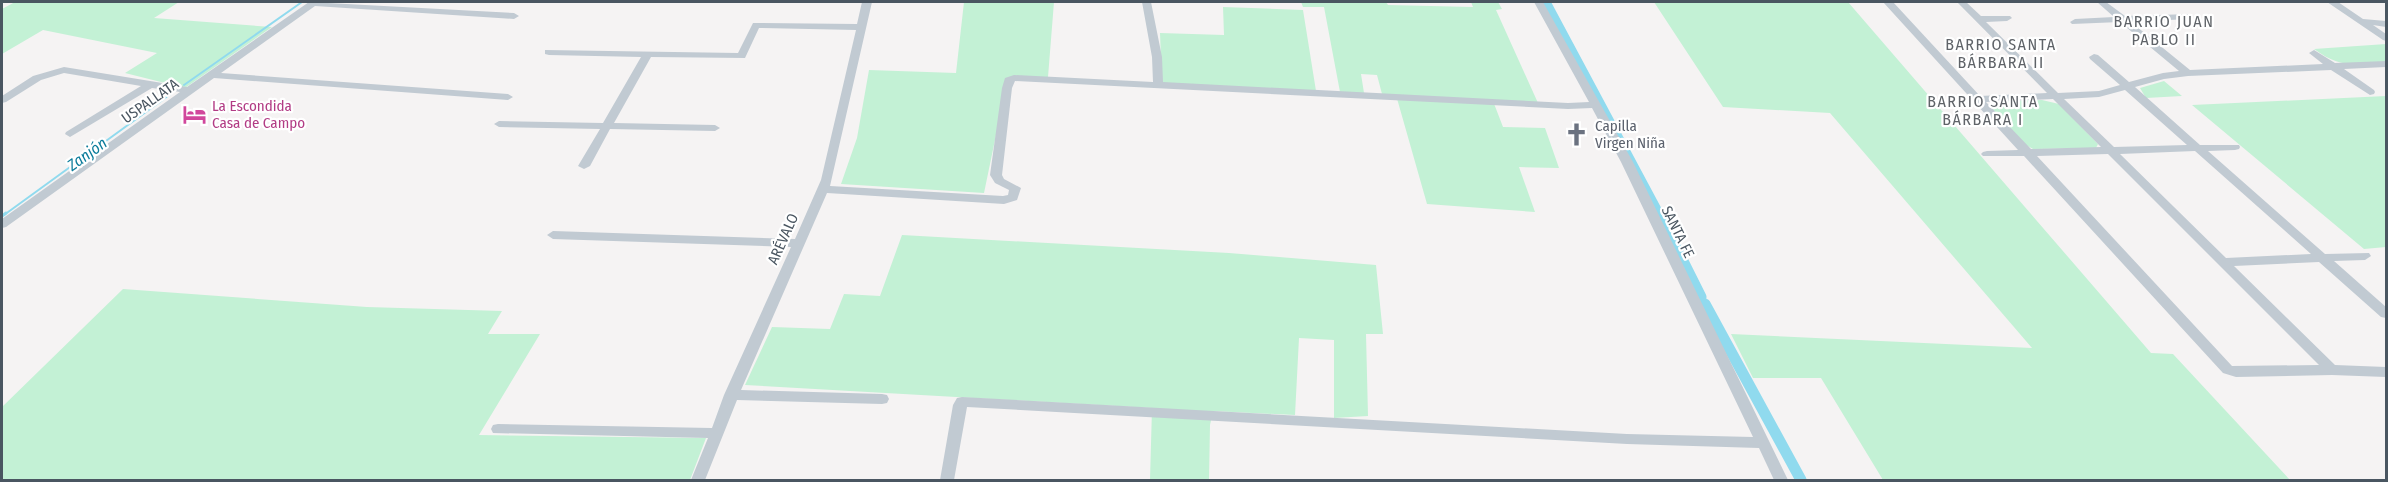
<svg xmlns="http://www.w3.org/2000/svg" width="2388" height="482" viewBox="0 0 2388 482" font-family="'Fira Sans Condensed',sans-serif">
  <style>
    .green { fill: #c3f1d5 }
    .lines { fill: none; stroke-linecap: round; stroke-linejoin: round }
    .stream-far1 { stroke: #90daee; stroke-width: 2 }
    .stream { stroke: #90daee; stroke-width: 3 }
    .canal-far1 { stroke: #90daee; stroke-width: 9 }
    .canal { stroke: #90daee; stroke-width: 11 }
    .street { fill: #c1cad2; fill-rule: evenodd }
    .labels { text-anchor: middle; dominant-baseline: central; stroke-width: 4.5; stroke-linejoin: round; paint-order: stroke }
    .street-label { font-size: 15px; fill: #4a5661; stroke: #fff }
    .hotel-label { font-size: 15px; fill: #b23c85; stroke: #fff; text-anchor: start }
    .worship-label { font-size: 15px; fill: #5b616d; stroke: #fff; text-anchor: start }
    .neighbourhood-label { font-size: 16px; letter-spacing: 1.5px; fill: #5f6368; stroke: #fff }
    .water-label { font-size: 16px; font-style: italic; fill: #0c7c9b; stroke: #fff }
  </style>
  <rect width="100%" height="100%" fill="#f5f3f3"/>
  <path class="green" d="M 15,2 L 179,2 L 154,18 L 272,27 L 185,88 L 125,73 L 157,53 L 43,30 L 2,54 L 2,9 Z
    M 964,2 L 1054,2 L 1048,77 L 1008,77 L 984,193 L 841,184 L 857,138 L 869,70 L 956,73 Z
    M 1301,2 L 1386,2 L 1388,5 L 1473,7 L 1471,2 L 1498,2 L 1502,9 L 1496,10 L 1538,103 L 1493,101 L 1503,127 L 1545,128 L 1559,168 L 1519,167 L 1535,212 L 1427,204 L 1396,95 L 1382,94 L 1377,75 L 1361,74 L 1364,93 L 1340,92 L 1324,7 L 1303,7 Z
    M 1654,2 L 1848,2 L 2151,353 L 2173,354 L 2290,480 L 1883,480 L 1821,378 L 1753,378 L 1731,334 L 2032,348 L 1830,113 L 1723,107 Z
    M 1223,7 L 1303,10 L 1316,91 L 1162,84 L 1160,33 L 1224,35 Z
    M 2386,44 L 2386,62 C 2354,64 2341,69 2314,49 Z
    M 2164,81 L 2182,96 L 2146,98 L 2140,88 Z
    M 2386,96 L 2386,247 L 2364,249 L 2192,105 Z
    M 2042,100 L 2059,104 L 2098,144 L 2096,148 L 2033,149 L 2026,145 L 1989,106 L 1995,101 Z
    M 902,235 L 1229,253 L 1376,265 L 1383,334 L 1366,334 L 1368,416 L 1334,418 L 1334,340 L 1299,338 L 1295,415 L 1213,411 L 1210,425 L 1209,480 L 1150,480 L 1152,408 L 745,385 L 772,327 L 830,329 L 844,294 L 880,296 Z
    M 123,289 L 367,307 L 502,311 L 488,334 L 540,334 L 479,435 L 706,438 L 690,480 L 2,480 L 2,407 Z"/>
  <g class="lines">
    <path class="stream-far1" d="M 184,85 L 302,2
      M 4,215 L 172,93"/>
    <path class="stream" d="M 2,216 L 6,213"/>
    <path class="canal-far1" d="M 1546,2 L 1660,215"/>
    <path class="canal" d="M 1659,213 L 1701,297
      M 1705,304 L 1801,480"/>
    <path class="street" d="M 309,2 L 514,13 L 519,16 L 514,19 L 315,6 L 221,73 L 508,94 L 513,97 L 508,100 L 214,78 L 6,227 L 2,228 L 2,219 L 180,92 L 152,88 L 70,137 L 65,134 L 66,132 L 141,86 L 64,73 L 41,80 L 6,102 L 2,103 L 2,96 L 33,76 L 64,67 L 187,87 Z
      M 862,2 L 872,2 L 830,186 L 1003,196 L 1008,195 L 1009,190 L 995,183 L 990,175 L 1002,88 L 1005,78 L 1014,75 L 1153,82 L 1152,57 L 1142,2 L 1151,2 L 1162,57 L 1163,82 L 1568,103 L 1589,102 L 1534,2 L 1543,2 L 1633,162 L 1788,480 L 1774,480 L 1759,448 L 1627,444 L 967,407 L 954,480 L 940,480 L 953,405 L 957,398 L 962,397 L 1627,434 L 1753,437 L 1621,162 L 1592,108 L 1568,109 L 1015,81 L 1012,88 L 1002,175 L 1004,179 L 1021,188 L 1017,200 L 1004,204 L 827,193 L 741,390 L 882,394 L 887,395 L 889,399 L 887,403 L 882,404 L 737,400 L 705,480 L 691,480 L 708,438 L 493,433 L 491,429 L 493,425 L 498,424 L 712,428 L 724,395 L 791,247 L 553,239 L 547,235 L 553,231 L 795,239 L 821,180 L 856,30 L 759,28 L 745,58 L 651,57 L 614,123 L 715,125 L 720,128 L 715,131 L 610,129 L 590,166 L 584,169 L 578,166 L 600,129 L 499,127 L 494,124 L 499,121 L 603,123 L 641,57 L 549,55 L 545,54 L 545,50 L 738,53 L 753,23 L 857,24 Z
      M 1883,2 L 1893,2 L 1980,96 L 2047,93 L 1957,2 L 1966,2 L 1981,16 L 2010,16 L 2012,18 L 2007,21 L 1986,22 L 2058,93 L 2099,91 L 2120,85 L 2090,59 L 2089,57 L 2094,54 L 2098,55 L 2129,82 L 2163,73 L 2179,71 L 2120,22 L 2072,24 L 2070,22 L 2075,19 L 2114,17 L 2097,2 L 2106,2 L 2125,16 L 2191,14 L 2193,16 L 2188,19 L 2131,22 L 2190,70 L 2323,64 L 2309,53 L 2314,50 L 2335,63 L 2386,61 L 2386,67 L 2344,69 L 2374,90 L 2375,92 L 2374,94 L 2370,95 L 2331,70 L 2188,76 L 2164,79 L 2135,87 L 2200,145 L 2239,145 L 2240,147 L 2239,149 L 2235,150 L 2208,151 L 2325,254 L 2369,253 L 2371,256 L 2365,260 L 2334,261 L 2386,307 L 2386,318 L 2381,317 L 2319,262 L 2234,266 L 2335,365 L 2386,367 L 2386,377 L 2332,375 L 2236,377 L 2223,373 L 2024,156 L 1983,156 L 1981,154 L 1983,152 L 1987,151 L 2018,150 ZM 2125,90 L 2187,145 L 2114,147 L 2064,99 L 2099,97 ZM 2053,99 L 2101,147 L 2031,149 L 1986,102 ZM 2195,151 L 2311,254 L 2226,258 L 2120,154 ZM 2108,154 L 2319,365 L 2232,366 L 2037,156 Z
      M 2327,2 L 2338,2 L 2363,19 L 2386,21 L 2386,27 L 2373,25 L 2386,34 L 2386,41 L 2383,40 Z"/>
  </g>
  <defs>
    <symbol id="hotel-bare" viewBox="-9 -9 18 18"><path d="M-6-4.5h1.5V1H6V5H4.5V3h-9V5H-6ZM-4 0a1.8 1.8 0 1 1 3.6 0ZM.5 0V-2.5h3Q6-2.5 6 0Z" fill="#d1479c" stroke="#fff" stroke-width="2.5" paint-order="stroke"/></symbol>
    <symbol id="church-bare" viewBox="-9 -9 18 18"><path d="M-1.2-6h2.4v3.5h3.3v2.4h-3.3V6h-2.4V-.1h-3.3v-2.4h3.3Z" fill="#6b7280" stroke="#fff" stroke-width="2.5" paint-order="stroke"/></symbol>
  </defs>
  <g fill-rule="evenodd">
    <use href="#hotel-bare" x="178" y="98" width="33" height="33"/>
    <use href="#church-bare" x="1560" y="118" width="33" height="33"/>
  </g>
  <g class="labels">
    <g class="street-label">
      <text transform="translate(150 101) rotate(-35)">USPALLATA</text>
      <text transform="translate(1678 232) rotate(64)">SANTA FE</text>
      <text transform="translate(783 239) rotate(-66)">ARÉVALO</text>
    </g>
    <g class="hotel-label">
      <text x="212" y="106">La Escondida<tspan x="212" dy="17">Casa de Campo</tspan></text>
    </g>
    <g class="worship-label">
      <text x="1595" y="126">Capilla<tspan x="1595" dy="17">Virgen Niña</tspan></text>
    </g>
    <g class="neighbourhood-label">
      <text x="2164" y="21">BARRIO JUAN<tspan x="2164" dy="18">PABLO II</tspan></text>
      <text x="2001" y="44">BARRIO SANTA<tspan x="2001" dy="18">BÁRBARA II</tspan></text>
      <text x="1983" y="101">BARRIO SANTA<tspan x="1983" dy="18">BÁRBARA I</tspan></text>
    </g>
    <g class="water-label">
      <text transform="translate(87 154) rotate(-36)">Zanjón</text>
    </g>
  </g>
  <rect width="2388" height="482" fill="none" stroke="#4a5661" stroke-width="6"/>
</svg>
